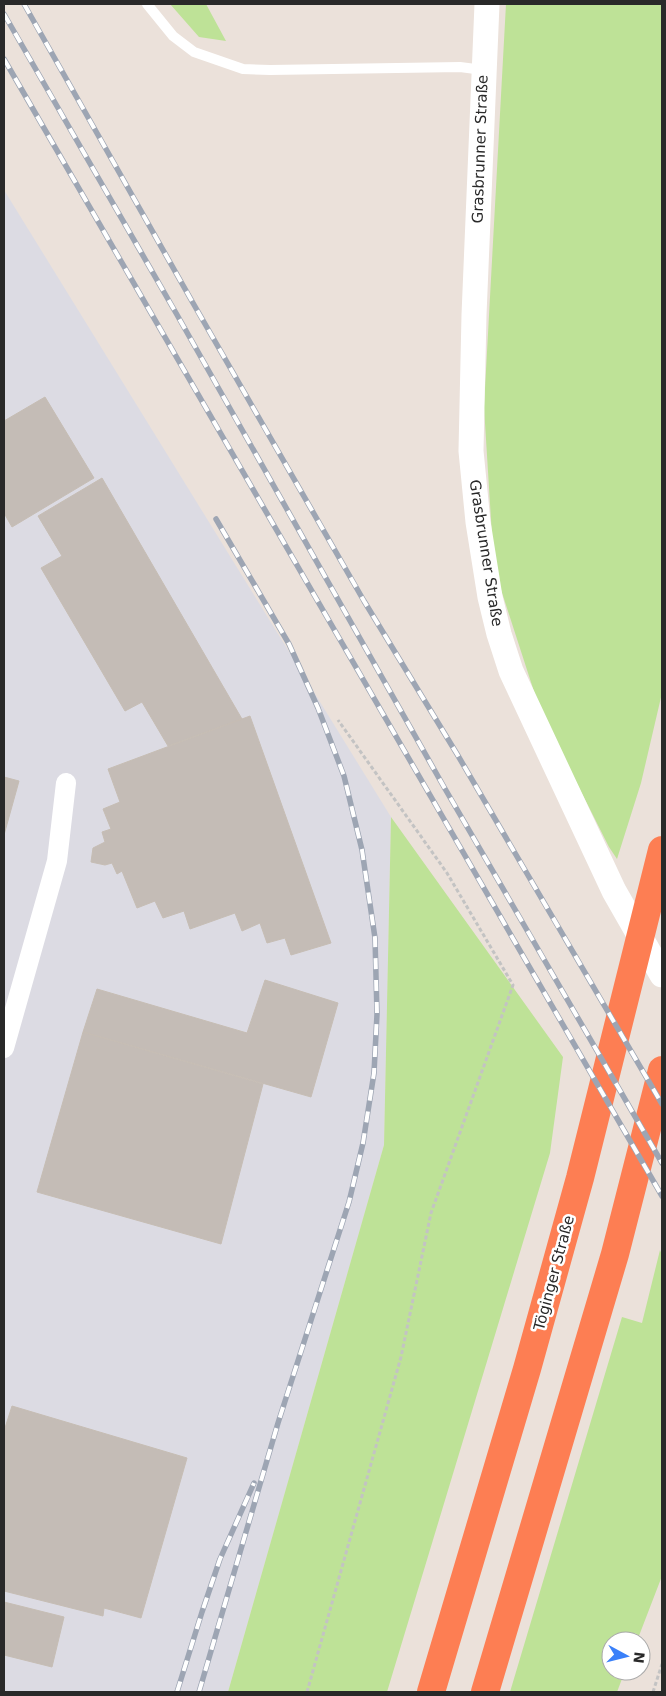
<svg xmlns="http://www.w3.org/2000/svg" width="666" height="1696" viewBox="0 0 666 1696" font-family="'DejaVu Sans',sans-serif">
  <style>
    .industrial { fill: #dcdbe3 }
    .green { fill: #bee297 }
    .building { fill: #c4bcb6; stroke: #c6bdb4 }
    .lines { fill: none; stroke-linecap: round; stroke-linejoin: round }
    .path { stroke: #c3c3c3; stroke-width: 3; stroke-dasharray: 4 2.5; stroke-linecap: butt }
    .service { stroke: #fff; stroke-width: 10 }
    .minor { stroke: #fff; stroke-width: 20 }
    .tertiary { stroke: #fff; stroke-width: 25 }
    .motorway { stroke: #fd7e53; stroke-width: 28 }
    .rail-casing { stroke: #9da5b3; stroke-width: 5.5 }
    .rail { stroke: #fff; stroke-width: 4; stroke-dasharray: 11; stroke-linecap: butt }
    .labels { text-anchor: middle; dominant-baseline: central; stroke-width: 5; stroke-linejoin: round; paint-order: stroke }
    .street-label { font-size: 15px; fill: #292929; stroke: #fff }
  </style>
  <rect width="100%" height="100%" fill="#ebe1da"/>
  <path class="industrial" d="M 4,190 L 391,817 L 384,1145 L 228,1692 L 4,1692 Z"/>
  <path class="green" d="M 170,4 L 206,4 L 226,41 L 199,37 Z
    M 506,4 L 662,4 L 662,693 L 641,783 L 617,859 L 609,847 L 540,710 L 494,568 L 484,407 Z
    M 391,817 L 563,1057 L 550,1153 L 387,1692 L 228,1692 L 384,1145 Z
    M 660,1250 L 662,1255 L 662,1576 L 637,1641 L 611,1641 L 611,1671 L 625,1671 L 617,1692 L 510,1692 L 622,1317 L 642,1323 Z"/>
  <path class="building" d="M 45,397 L 94,478 L 12,527 L 4,513 L 4,421 Z
    M 102,478 L 242,719 L 168,746 L 142,702 L 125,711 L 41,568 L 62,556 L 38,516 Z
    M 250,716 L 331,943 L 291,955 L 285,938 L 267,943 L 260,923 L 242,931 L 235,913 L 190,929 L 184,911 L 163,918 L 155,901 L 137,908 L 122,871 L 117,874 L 112,863 L 105,865 L 91,862 L 93,848 L 105,842 L 102,832 L 111,829 L 103,809 L 120,802 L 108,769 Z
    M 4,777 L 19,781 L 4,835 Z
    M 265,980 L 338,1003 L 311,1097 L 83,1032 L 97,989 L 247,1033 Z
    M 83,1032 L 263,1084 L 221,1244 L 37,1192 Z
    M 12,1406 L 187,1458 L 141,1618 L 104,1608 L 103,1616 L 4,1591 L 4,1431 Z
    M 4,1602 L 64,1617 L 52,1667 L 4,1655 Z"/>
  <g class="lines">
    <path class="path" d="M 307,1692 L 401,1357 L 431,1213 L 513,985 L 447,873 L 338,720
      M 653,1692 L 662,1664"/>
    <path class="service" d="M 147,4 L 173,36 L 194,52 L 243,69 L 270,70 L 460,67 L 483,70"/>
    <path class="minor" d="M 4,1048 L 57,861 L 66,783"/>
    <path class="tertiary" d="M 487,4 L 474,315 L 471,451 L 478,522 L 490,597 L 499,634 L 511,671 L 614,891 L 662,975"/>
    <path class="motorway" d="M 431,1692 L 527,1369 L 580,1178 L 662,850
      M 485,1692 L 615,1254 L 662,1070"/>
    <defs>
      <path id="rail" d="M 24,4 L 193,303 L 364,601 L 457,754 L 662,1104
        M 4,14 L 176,313 L 444,787 L 662,1163
        M 4,59 L 662,1196
        M 177,1692 L 202,1612 L 220,1559 L 254,1483
        M 199,1692 L 278,1423 L 349,1202 L 363,1143 L 374,1073 L 377,1014 L 375,938 L 362,850 L 344,776 L 318,708 L 289,644 L 216,519"/>
    </defs>
    <use href="#rail" class="rail-casing"/>
    <use href="#rail" class="rail"/>
  </g>
  <g class="labels">
    <g class="street-label">
      <text transform="translate(480 149) rotate(-88)">Grasbrunner Straße</text>
      <text transform="translate(486 553) rotate(81)">Grasbrunner Straße</text>
      <text transform="translate(554 1273) rotate(-75)">Töginger Straße</text>
    </g>
  </g>
  <rect width="666" height="1696" fill="none" stroke="#292929" stroke-width="10"/>
  <g transform="translate(626 1656) rotate(97)"><circle r="24" fill="#ffffff" stroke="#a9a9a9"/>
  <path d="M0-4L9 19L0 12L-9 19Z" fill="#3a80f9"/>
  <text y="-8" font-size="14" font-weight="bold" text-anchor="middle" fill="#292929">N</text>
  </g>
</svg>
